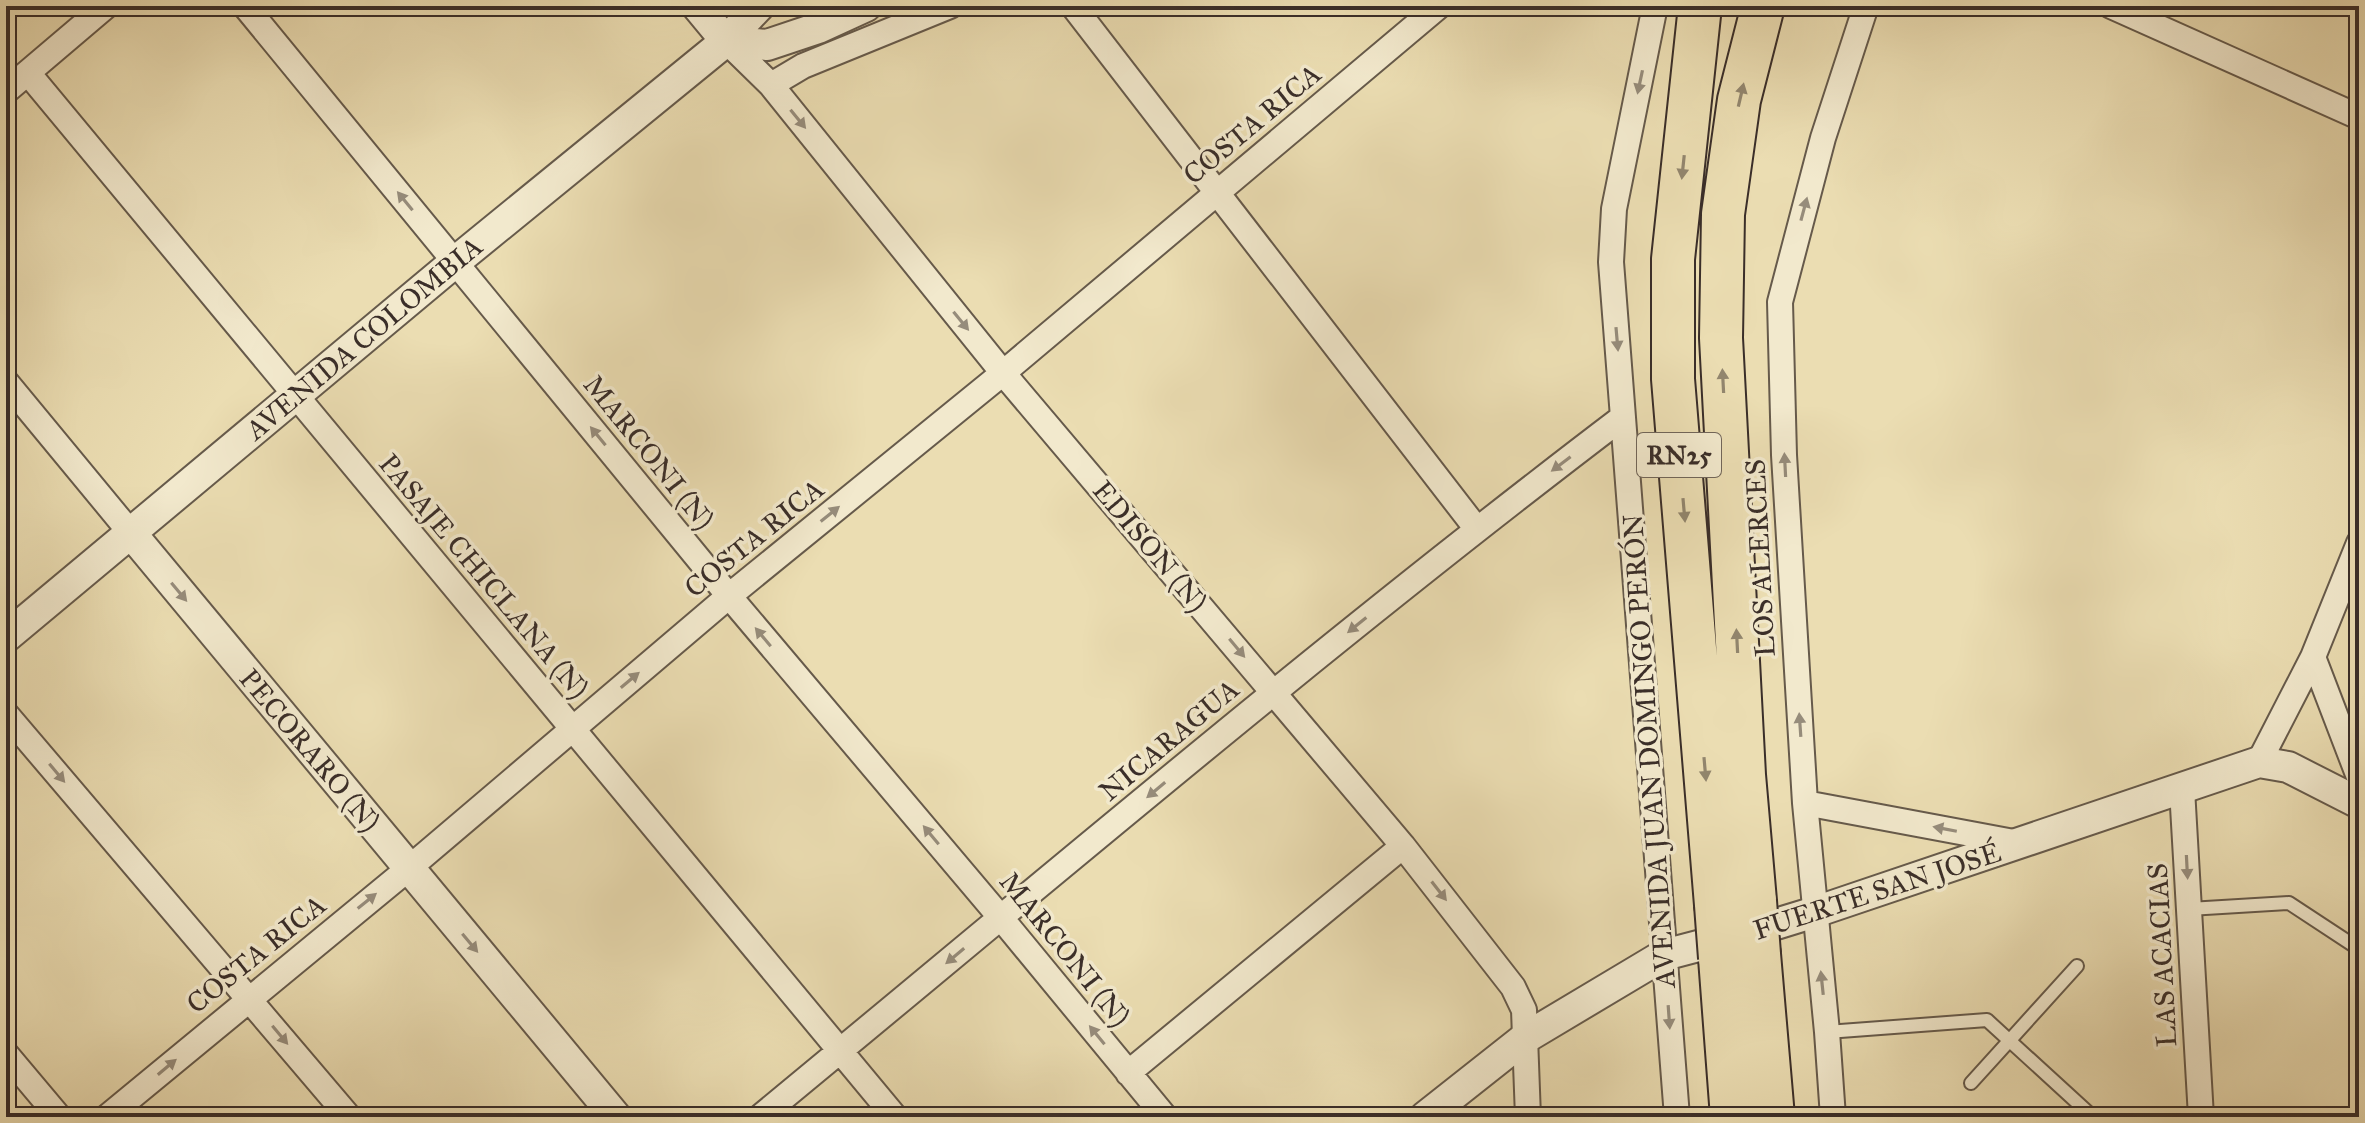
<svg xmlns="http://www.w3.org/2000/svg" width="2365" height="1123" viewBox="0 0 2365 1123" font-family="'IM FELL Great Primer',serif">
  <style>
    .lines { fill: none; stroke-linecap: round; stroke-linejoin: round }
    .service-casing { stroke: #665a4b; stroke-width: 16 }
    .minor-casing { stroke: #665a4b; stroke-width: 28 }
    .tertiary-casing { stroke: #665a4b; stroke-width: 34 }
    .trunk-casing { stroke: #3a2e29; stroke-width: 46 }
    .service { stroke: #f2e9cd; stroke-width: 12 }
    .minor { stroke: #f2e9cd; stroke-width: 24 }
    .tertiary { stroke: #f2e9cd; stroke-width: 30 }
    .trunk { stroke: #ebddb2; stroke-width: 42 }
    .trunk-bridge-casing { stroke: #3a2e29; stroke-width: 46; stroke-linecap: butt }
    .trunk-bridge { stroke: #ebddb2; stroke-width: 42 }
    .oneway { fill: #968c7b }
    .oneway2 { fill: #92866e }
    .labels { text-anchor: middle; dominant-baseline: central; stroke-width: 7; stroke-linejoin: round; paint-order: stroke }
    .shield { fill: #f2e9cd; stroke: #71665a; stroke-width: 2 }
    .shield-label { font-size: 26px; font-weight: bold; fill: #3a2e29 }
    .street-label { font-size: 28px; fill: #3a2e29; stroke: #f2e9cd }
  </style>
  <rect width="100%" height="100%" fill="#ebddb2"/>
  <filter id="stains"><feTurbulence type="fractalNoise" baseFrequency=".0025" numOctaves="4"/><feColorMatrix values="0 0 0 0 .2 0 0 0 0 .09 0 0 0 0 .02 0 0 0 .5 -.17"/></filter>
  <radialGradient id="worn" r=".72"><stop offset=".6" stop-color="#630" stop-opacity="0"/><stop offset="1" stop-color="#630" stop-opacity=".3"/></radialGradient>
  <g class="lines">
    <defs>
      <path id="service" d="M 2189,909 L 2289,903 L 2359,949
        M 1827,1032 L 1987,1020 L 2093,1117
        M 1971,1083 L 2077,966"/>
      <path id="minor" d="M 245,6 L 729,596 L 1001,918 L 1165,1117
        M 1073,6 L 1476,528
        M 1655,6 L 1614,209 L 1611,262 L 1677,1117
        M 2111,6 L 2359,117
        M 726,41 L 771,85 L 1003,373 L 1403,846 L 1513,987 L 1524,1010 L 1528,1117
        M 28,73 L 895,1117
        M 771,85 L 803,66 L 950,6
        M 6,91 L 106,6
        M 6,382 L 130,532
        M 2313,657 L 2359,777
        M 6,714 L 349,1117
        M 2259,762 L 2313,657 L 2359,543
        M 2182,789 L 2201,1117
        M 1805,803 L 2019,843
        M 6,1054 L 59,1117
        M 1128,1073 L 1403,846
        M 107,1117 L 408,869 L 729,596 L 1003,373 L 1439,6
        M 760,1117 C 1046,881 1328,641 1623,417
        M 1833,1117 L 1827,1032 L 1805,803 L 1784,455 L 1780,302 L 1823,138 L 1866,6"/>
      <path id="tertiary" d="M 697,6 L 726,41
        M 726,41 L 767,45 L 818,28 L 866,6
        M 130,532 L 616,1117
        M 6,637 L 455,262 L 726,41 L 759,6
        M 1425,1117 L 1525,1038 L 1664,955 L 1740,935 L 1815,912 L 2259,762 L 2288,767 L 2359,803"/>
      <path id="trunk" d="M 1700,6 L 1673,259 L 1673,379 L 1716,905
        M 1755,901 L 1744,775 L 1721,338 L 1723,214 L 1739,100 L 1763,6
        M 1759,954 L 1773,1117
        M 1720,958 L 1732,1117"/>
    </defs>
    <use href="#service" class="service-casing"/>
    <use href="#minor" class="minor-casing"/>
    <use href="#tertiary" class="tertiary-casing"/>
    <use href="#trunk" class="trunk-casing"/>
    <use href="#service" class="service"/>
    <use href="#minor" class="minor"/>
    <use href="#tertiary" class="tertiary"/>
    <use href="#trunk" class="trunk"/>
    <defs>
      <path id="trunk-bridge" d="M 1755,901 L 1759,954
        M 1716,905 L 1720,958"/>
    </defs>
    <use href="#trunk-bridge" class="trunk-bridge-casing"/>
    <use href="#trunk-bridge" class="trunk-bridge"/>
  </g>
  <defs><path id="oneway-solid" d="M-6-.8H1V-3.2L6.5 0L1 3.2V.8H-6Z" transform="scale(2)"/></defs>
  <g class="oneway">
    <use href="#oneway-solid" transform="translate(1640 82) rotate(102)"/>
    <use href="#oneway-solid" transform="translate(798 119) rotate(51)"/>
    <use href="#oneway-solid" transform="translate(405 201) rotate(-129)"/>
    <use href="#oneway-solid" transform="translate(1804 209) rotate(-75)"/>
    <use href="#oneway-solid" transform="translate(961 321) rotate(51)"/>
    <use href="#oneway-solid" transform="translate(1617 339) rotate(85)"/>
    <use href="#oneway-solid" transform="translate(598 436) rotate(-129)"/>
    <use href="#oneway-solid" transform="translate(1561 464) rotate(143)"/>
    <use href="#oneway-solid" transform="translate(1785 465) rotate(-93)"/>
    <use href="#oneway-solid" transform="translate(830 514) rotate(-39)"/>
    <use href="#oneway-solid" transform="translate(179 592) rotate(50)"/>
    <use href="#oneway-solid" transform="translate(1357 625) rotate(141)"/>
    <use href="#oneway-solid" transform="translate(763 637) rotate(-130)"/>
    <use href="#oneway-solid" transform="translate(1237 648) rotate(50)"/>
    <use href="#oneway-solid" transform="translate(630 680) rotate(-40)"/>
    <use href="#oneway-solid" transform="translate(1800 725) rotate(-94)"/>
    <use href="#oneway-solid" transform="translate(57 773) rotate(50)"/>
    <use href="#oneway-solid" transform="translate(1156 790) rotate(140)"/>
    <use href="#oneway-solid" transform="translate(1945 829) rotate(-169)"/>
    <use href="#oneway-solid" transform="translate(931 835) rotate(-130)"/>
    <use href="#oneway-solid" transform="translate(2187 867) rotate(87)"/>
    <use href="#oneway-solid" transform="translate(1439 891) rotate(52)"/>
    <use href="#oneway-solid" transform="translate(367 901) rotate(-39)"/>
    <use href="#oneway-solid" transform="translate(470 943) rotate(50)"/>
    <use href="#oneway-solid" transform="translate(955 956) rotate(140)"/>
    <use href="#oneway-solid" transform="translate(1822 983) rotate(-96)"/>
    <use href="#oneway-solid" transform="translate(1669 1017) rotate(86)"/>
    <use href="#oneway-solid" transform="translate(280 1035) rotate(50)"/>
    <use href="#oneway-solid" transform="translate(1097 1035) rotate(-129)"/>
    <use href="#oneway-solid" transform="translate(167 1067) rotate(-40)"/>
  </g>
  <g class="oneway2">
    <use href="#oneway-solid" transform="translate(1741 95) rotate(-77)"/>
    <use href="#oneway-solid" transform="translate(1683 167) rotate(96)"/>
    <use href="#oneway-solid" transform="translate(1723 381) rotate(-93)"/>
    <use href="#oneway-solid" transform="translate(1684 510) rotate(85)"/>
    <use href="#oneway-solid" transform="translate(1737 641) rotate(-93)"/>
    <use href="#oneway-solid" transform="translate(1705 769) rotate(85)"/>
  </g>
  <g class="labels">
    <rect class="shield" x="1637" y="433" width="84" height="44" rx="6"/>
    <g class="shield-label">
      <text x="1679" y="455">RN25</text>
    </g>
    <g class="street-label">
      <text transform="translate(1252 124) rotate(-40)">COSTA RICA</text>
      <text transform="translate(364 338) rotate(-40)">AVENIDA COLOMBIA</text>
      <text transform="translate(649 452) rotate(51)">MARCONI (N)</text>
      <text transform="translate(754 538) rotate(-39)">COSTA RICA</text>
      <text transform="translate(1150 546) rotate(50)">EDISON (N)</text>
      <text transform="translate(1760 558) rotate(-93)">LOS ALERCES</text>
      <text transform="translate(484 576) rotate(50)">PASAJE CHICLANA (N)</text>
      <text transform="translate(1169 740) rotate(-40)">NICARAGUA</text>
      <text transform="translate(310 750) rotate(50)">PECORARO (N)</text>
      <text transform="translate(1649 751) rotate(-94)">AVENIDA JUAN DOMINGO PERÓN</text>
      <text transform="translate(1877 891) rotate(-18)">FUERTE SAN JOSÉ</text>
      <text transform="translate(1065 949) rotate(51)">MARCONI (N)</text>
      <text transform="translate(256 954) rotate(-39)">COSTA RICA</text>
      <text transform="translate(2162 955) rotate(-93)">LAS ACACIAS</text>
    </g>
  </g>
  <rect width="2365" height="1123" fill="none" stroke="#ebddb2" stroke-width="32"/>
  <rect x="8" y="8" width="2349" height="1107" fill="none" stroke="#3a2e29" stroke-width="4"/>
  <rect x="16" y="16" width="2333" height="1091" fill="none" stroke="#3a2e29" stroke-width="2"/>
  <rect width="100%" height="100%" filter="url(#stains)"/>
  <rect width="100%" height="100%" fill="url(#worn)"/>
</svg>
